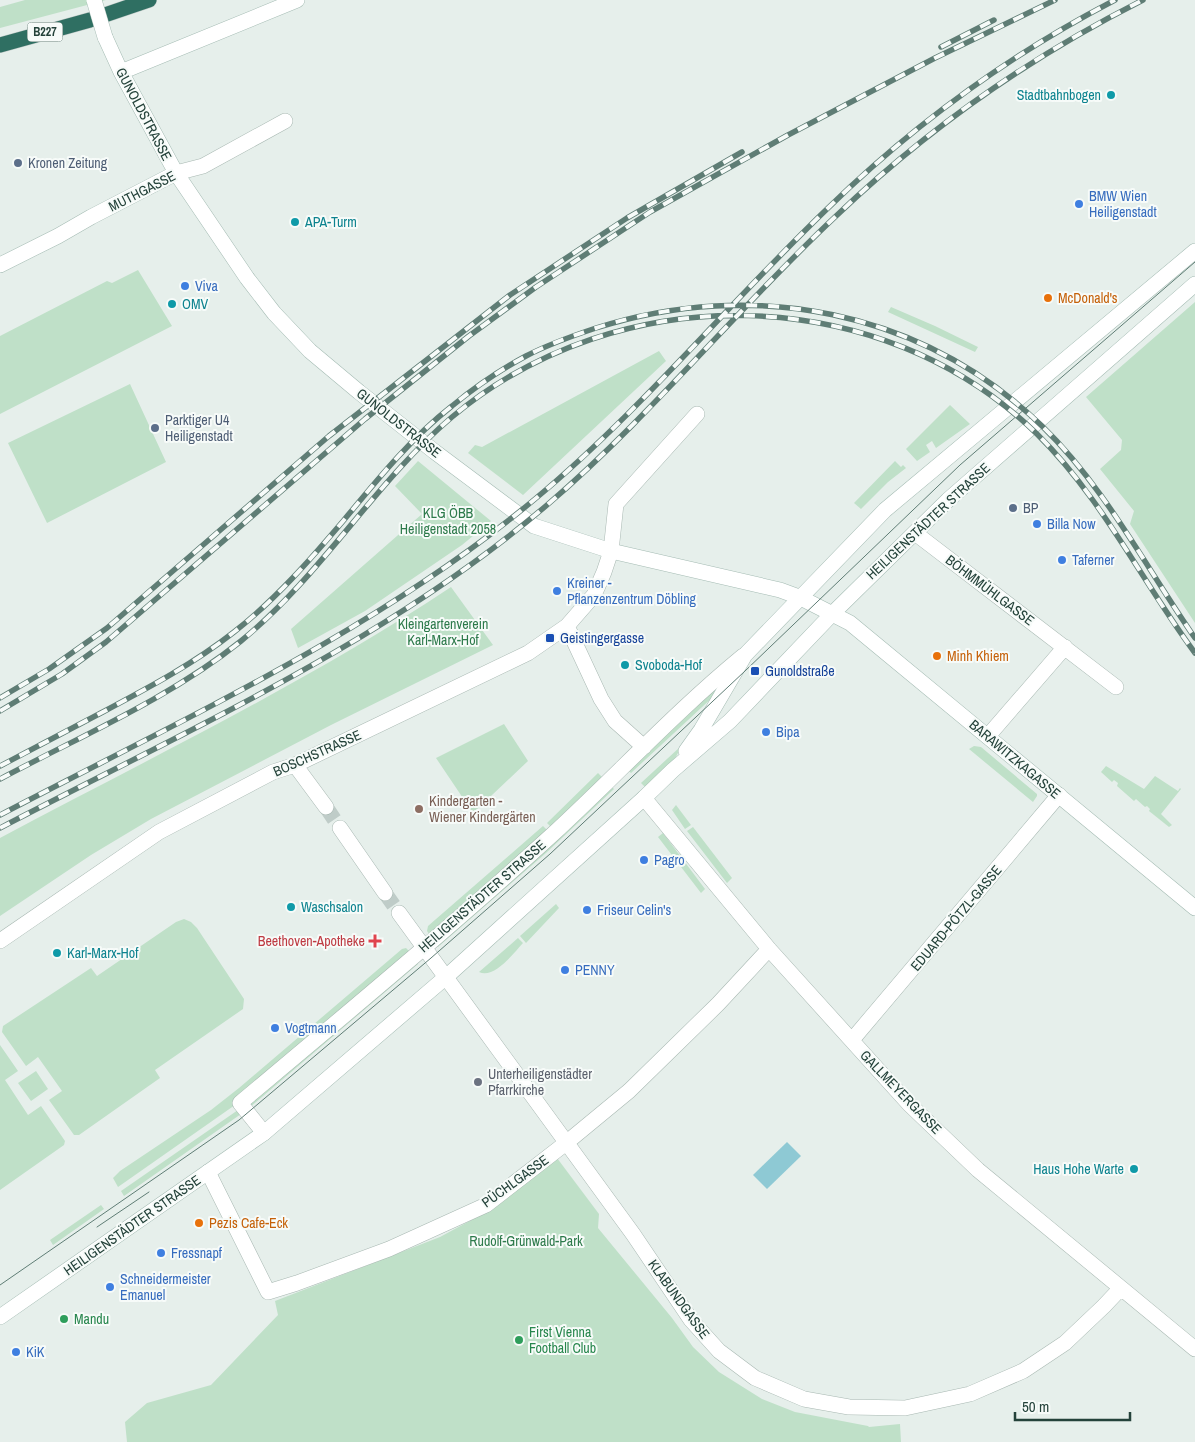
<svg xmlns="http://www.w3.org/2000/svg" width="1195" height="1442" viewBox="0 0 1195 1442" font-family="'Archivo Narrow',sans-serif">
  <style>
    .green { fill: #bfe0c8 }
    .water { fill: #8ec9d4 }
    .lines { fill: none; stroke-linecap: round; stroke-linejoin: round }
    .street-tunnel { stroke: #bfccc8; stroke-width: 15; stroke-dasharray: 15 8; stroke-linecap: butt }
    .street-casing { stroke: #a8b8b2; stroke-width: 16 }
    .secondary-casing { stroke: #a4bbb3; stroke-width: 16 }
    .highway-casing { stroke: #c2cac8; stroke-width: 16 }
    .street { stroke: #fff; stroke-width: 15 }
    .secondary { stroke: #fff; stroke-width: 15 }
    .highway { stroke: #2f6f62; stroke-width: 15 }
    .tram { stroke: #5f7d75; stroke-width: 1 }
    .rail-casing { stroke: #5f7d75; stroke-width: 5.5 }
    .rail { stroke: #f7fbf9; stroke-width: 4; stroke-dasharray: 11; stroke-linecap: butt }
    .secondary-bridge-casing { stroke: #a4bbb3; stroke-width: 16; stroke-linecap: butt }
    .secondary-bridge { stroke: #fff; stroke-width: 15 }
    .culture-dot { fill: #0f9aa8; stroke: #f7fbf9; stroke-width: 2 }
    .service-dot { fill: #5c6f8a; stroke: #f7fbf9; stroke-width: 2 }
    .shop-dot { fill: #3f7fe0; stroke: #f7fbf9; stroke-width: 2 }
    .food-dot { fill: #e8710a; stroke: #f7fbf9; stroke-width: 2 }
    .transit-dot { fill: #1a4fb4; stroke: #f7fbf9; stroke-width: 2 }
    .education-dot { fill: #8d6e63; stroke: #f7fbf9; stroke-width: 2 }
    .health-dot { fill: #e0444e; stroke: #f7fbf9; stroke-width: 2 }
    .worship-dot { fill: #6b7280; stroke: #f7fbf9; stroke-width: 2 }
    .leisure-dot { fill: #2e9e5b; stroke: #f7fbf9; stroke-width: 2 }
    .labels { text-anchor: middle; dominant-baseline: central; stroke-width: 4; stroke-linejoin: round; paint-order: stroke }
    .shield { fill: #f7fbf9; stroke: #637a73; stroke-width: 1 }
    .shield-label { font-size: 12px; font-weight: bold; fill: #24423a }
    .culture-label { font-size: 14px; fill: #0d838f; stroke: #f7fbf9; text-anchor: start }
    .street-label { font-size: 14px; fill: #24423a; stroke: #f7fbf9 }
    .service-label { font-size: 14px; fill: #4e5e75; stroke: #f7fbf9; text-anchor: start }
    .shop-label { font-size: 14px; fill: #366cbe; stroke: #f7fbf9; text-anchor: start }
    .food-label { font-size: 14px; fill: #c56008; stroke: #f7fbf9; text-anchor: start }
    .park-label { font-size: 14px; fill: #2d7a4b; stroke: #f7fbf9 }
    .transit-label { font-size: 14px; fill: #164399; stroke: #f7fbf9; text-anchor: start }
    .education-label { font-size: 14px; fill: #785e54; stroke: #f7fbf9; text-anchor: start }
    .health-label { font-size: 14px; fill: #be3a42; stroke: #f7fbf9; text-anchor: end }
    .worship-label { font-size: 14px; fill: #5b616d; stroke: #f7fbf9; text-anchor: start }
    .leisure-label { font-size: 14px; fill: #27864d; stroke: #f7fbf9; text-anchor: start }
  </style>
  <rect width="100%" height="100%" fill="#e6efeb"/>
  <path class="green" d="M 25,0 L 106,0 L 0,28 L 0,7 Z
    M 138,270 L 172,326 L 0,414 L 0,336 L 107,281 L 112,283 Z
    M 1195,302 L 1195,623 L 1130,524 L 1134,511 L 1100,469 L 1121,450 L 1122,440 L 1086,397 Z
    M 891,307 L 935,326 L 978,347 L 975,352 L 888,312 Z
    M 659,351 L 666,361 L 523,495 L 468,453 L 475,445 L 482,447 Z
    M 130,384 L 166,462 L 47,523 L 8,443 Z
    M 950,405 L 970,424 L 936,448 L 932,441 L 926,445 L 930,452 L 917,461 L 906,449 Z
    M 418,461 L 491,521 L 462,545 L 365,611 L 298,648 L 291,629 L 422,514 L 395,486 Z
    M 895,461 L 901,467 L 903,465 L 906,468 L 888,482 L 861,509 L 854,503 Z
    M 451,587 L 493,645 L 331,725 L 151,819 L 91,855 L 0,916 L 0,838 C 152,757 308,682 451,587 Z
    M 722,676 L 715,695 L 631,773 L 628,770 Z
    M 504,724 L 528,761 L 473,813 L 436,758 Z
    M 974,746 L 981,747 L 1037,794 L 1037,796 L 1033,802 L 969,749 Z
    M 680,747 C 677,763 656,776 645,787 L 641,783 Z
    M 1106,766 L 1144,789 L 1155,776 L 1178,791 L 1180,788 L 1181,789 L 1161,814 L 1172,825 L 1169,827 L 1149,811 L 1150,809 L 1147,806 L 1145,807 L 1136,799 L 1134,801 L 1117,786 L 1118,783 L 1114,780 L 1112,782 L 1101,772 Z
    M 598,773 L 603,778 L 551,827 L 547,823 Z
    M 611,786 L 614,789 L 546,853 L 438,947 L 435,943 Z
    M 676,805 L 691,825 L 685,829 L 672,810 Z
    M 543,826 L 547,830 L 429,934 L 427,931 L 428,926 Z
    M 693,827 L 732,878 L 727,883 L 687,831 Z
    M 663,833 L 705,889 L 701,893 L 658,837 Z
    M 556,904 L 559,908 L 526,943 L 520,936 Z
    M 184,919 L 191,922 L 197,928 L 244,999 L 243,1009 L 155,1070 L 160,1078 L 79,1135 L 74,1135 L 49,1100 L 62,1091 L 38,1057 L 26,1066 L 2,1032 L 3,1026 L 91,968 L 97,976 L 176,922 Z
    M 518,938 L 523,943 C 513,954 494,979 479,972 Z
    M 406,948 L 409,951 L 235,1105 L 118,1187 L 113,1178 L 120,1171 L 211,1110 L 239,1088 L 402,949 Z
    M 415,961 L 418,964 L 249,1108 L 251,1101 Z
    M 0,1045 L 18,1071 L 5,1080 L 28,1115 L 41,1106 L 65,1141 L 64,1145 L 0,1190 Z
    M 36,1071 L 48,1089 L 31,1101 L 18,1083 Z
    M 238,1110 L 241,1114 L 124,1196 L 121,1191 Z
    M 557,1158 L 599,1214 L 598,1228 L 672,1318 L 693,1347 L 719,1372 L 762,1399 L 795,1412 L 868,1426 L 869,1427 L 900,1424 L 901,1442 L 127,1442 L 125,1422 L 147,1403 L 211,1385 L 278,1315 L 275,1301 L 440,1237 L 490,1210 Z
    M 101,1205 L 104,1209 L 53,1245 L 50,1240 Z"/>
  <path class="water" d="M 787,1142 L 801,1156 L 767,1189 L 753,1175 Z"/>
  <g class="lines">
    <path class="street-tunnel" d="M 326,807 L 340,828
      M 385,893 L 399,913"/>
    <defs>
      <path id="street" d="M 176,173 L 203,166 L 285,121
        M 915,533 L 1116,687
        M 567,626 L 601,699 L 615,721 L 644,747
        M 988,736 L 1065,647
        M 295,765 L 326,807
        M 644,798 L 769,949 L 909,1104 L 978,1170 L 1195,1349
        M 340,828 L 385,893
        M 399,913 L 633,1234 L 691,1320 L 719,1351 L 755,1378 L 804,1399 L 849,1407 L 905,1408 L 970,1394 L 1023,1371 L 1065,1343 L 1104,1306 L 1120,1289
        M 0,941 L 159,832 L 273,772 L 295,765 L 528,653 L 567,626 L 594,595 L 604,572 L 611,551 L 616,504 L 697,414
        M 852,1040 L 1059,795
        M 264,1133 L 240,1103 C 345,1015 451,927 553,834 C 617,775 676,711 743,656
        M 208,1172 L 268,1292 L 297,1283 L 389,1249 L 486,1205 L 566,1143 L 629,1091 L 718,1004 L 769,949"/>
      <path id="secondary" d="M 105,37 L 121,72 L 176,173 L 247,278 L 274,313 L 310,351 L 359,392 L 435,452 L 534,526 L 611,551 L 780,590 L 799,597 L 850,623 L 1195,908
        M 121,72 L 297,0
        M 0,265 L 58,236 L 91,217 L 176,173
        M 686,751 L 701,730 L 745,655 L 885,510 L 1195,251
        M 0,1317 L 264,1133 L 446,977 L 644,798 L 673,770 L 730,721 L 832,614 L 948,500 L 1195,284"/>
      <path id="highway" d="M 0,45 L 90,20 L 149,0"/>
    </defs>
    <use href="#street" class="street-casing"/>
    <use href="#secondary" class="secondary-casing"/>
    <use href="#highway" class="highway-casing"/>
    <use href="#street" class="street"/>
    <use href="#secondary" class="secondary"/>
    <use href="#highway" class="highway"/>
    <path class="tram" d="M 97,1227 L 149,1192
      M 0,1285 L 239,1120 L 431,958 L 550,854 L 745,671 L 960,465 L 1195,262"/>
    <defs>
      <path id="rail" d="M 941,47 L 994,20
        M 0,698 L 49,669 L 107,628 L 329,436 L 510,295 L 627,218 L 742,152
        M 0,711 L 62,674 L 106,642 L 365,419 L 469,336 L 536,287 L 650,212 L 788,135 L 935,58 L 1055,0
        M 0,766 C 33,749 66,731 99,714 C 146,689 192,665 234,632 C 275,600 310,560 344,520 C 377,480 411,438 452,406 C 475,387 500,370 526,356 C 549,344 572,336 596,328 C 753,278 922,310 1042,426 C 1105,487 1145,566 1195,638
        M 0,779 C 81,736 170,698 241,641 C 322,575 374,483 452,417 C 619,277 880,281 1037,434 C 1102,498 1141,580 1195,653
        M 0,815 C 183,719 375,632 535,499 C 641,411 728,304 827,209 C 913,125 1009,55 1115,0
        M 0,828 C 187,730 385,643 547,505 C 650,417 736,310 835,217 C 928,128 1028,58 1143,0"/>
    </defs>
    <use href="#rail" class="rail-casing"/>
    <use href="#rail" class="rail"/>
    <defs>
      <path id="secondary-bridge" d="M 94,0 L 105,37"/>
    </defs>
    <use href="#secondary-bridge" class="secondary-bridge-casing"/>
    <use href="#secondary-bridge" class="secondary-bridge"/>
  </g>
  <g class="culture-dot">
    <circle cx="1111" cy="95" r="5"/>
    <circle cx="295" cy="222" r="5"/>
    <circle cx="172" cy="304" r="5"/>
    <circle cx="625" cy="665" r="5"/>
    <circle cx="291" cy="907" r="5"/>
    <circle cx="57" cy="953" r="5"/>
    <circle cx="1134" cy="1169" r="5"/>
  </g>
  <g class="service-dot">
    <circle cx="18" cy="163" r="5"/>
    <circle cx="155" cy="428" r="5"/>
    <circle cx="1013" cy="508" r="5"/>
  </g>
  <g class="shop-dot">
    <circle cx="1079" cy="204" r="5"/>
    <circle cx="185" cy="286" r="5"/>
    <circle cx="1037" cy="524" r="5"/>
    <circle cx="1062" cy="560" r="5"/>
    <circle cx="557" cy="591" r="5"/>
    <circle cx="766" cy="732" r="5"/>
    <circle cx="644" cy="860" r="5"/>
    <circle cx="587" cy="910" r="5"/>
    <circle cx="565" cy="970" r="5"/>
    <circle cx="275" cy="1028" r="5"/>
    <circle cx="161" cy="1253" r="5"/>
    <circle cx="110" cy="1287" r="5"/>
    <circle cx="16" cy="1352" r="5"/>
  </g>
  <g class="food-dot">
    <circle cx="1048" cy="298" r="5"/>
    <circle cx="937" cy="656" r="5"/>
    <circle cx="199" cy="1223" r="5"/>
  </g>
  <g class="transit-dot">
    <rect x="545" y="633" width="10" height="10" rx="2.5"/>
    <rect x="750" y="666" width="10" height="10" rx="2.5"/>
  </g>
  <circle class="education-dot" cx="419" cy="809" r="5"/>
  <path class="health-dot" d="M372.5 933.5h5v5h5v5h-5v5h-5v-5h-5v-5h5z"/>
  <circle class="worship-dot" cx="478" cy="1082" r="5"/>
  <g class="leisure-dot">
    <circle cx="64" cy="1319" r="5"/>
    <circle cx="519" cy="1340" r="5"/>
  </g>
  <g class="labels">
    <rect class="shield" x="27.5" y="22.5" width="35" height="19" rx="4"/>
    <g class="shield-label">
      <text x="45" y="32">B227</text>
    </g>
    <g class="culture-label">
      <text x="1101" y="95" text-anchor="end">Stadtbahnbogen</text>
      <text x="305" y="222">APA-Turm</text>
      <text x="182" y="304">OMV</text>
      <text x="635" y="665">Svoboda-Hof</text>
      <text x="301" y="907">Waschsalon</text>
      <text x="67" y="953">Karl-Marx-Hof</text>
      <text x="1124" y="1169" text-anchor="end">Haus Hohe Warte</text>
    </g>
    <g class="street-label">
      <text transform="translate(144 114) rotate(62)">GUNOLDSTRASSE</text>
      <text transform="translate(142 191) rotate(-27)">MUTHGASSE</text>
      <text transform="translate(399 423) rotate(38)">GUNOLDSTRASSE</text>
      <text transform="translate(928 521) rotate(-43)">HEILIGENSTÄDTER STRASSE</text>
      <text transform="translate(990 590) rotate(37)">BÖHMMÜHLGASSE</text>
      <text transform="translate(317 753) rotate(-24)">BOSCHSTRASSE</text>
      <text transform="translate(1015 759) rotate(40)">BARAWITZKAGASSE</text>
      <text transform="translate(482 896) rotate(-41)">HEILIGENSTÄDTER STRASSE</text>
      <text transform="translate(956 918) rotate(-50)">EDUARD-PÖTZL-GASSE</text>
      <text transform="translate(901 1092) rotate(46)">GALLMEYERGASSE</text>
      <text transform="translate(515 1181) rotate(-36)">PÜCHLGASSE</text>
      <text transform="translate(132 1225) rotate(-35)">HEILIGENSTÄDTER STRASSE</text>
      <text transform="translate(679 1299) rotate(54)">KLABUNDGASSE</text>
    </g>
    <g class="service-label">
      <text x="28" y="163">Kronen Zeitung</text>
      <text x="165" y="420">Parktiger U4<tspan x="165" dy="16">Heiligenstadt</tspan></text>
      <text x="1023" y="508">BP</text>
    </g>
    <g class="shop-label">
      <text x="1089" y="196">BMW Wien<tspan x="1089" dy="16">Heiligenstadt</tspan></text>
      <text x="195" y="286">Viva</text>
      <text x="1047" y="524">Billa Now</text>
      <text x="1072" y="560">Taferner</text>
      <text x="567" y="583">Kreiner -<tspan x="567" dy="16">Pflanzenzentrum Döbling</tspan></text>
      <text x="776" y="732">Bipa</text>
      <text x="654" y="860">Pagro</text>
      <text x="597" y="910">Friseur Celin's</text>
      <text x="575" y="970">PENNY</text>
      <text x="285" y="1028">Vogtmann</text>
      <text x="171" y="1253">Fressnapf</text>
      <text x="120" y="1279">Schneidermeister<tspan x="120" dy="16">Emanuel</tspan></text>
      <text x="26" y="1352">KiK</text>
    </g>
    <g class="food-label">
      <text x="1058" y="298">McDonald's</text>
      <text x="947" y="656">Minh Khiem</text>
      <text x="209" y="1223">Pezis Cafe-Eck</text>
    </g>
    <g class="park-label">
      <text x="448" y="513">KLG ÖBB<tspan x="448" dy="16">Heiligenstadt 2058</tspan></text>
      <text x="443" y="624">Kleingartenverein<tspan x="443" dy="16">Karl-Marx-Hof</tspan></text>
      <text x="526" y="1241">Rudolf-Grünwald-Park</text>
    </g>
    <g class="transit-label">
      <text x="560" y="638">Geistingergasse</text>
      <text x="765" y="671">Gunoldstraße</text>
    </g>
    <g class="education-label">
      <text x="429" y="801">Kindergarten -<tspan x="429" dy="16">Wiener Kindergärten</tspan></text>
    </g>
    <g class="health-label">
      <text x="365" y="941">Beethoven-Apotheke</text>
    </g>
    <g class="worship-label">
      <text x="488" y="1074">Unterheiligenstädter<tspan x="488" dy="16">Pfarrkirche</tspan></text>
    </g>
    <g class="leisure-label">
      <text x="74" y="1319">Mandu</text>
      <text x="529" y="1332">First Vienna<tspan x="529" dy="16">Football Club</tspan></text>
    </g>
  </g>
  <path d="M1015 1412v8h115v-8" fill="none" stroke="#24423a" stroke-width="2.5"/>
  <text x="1022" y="1412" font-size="15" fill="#24423a" stroke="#f7fbf9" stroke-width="4" paint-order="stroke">50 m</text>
</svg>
